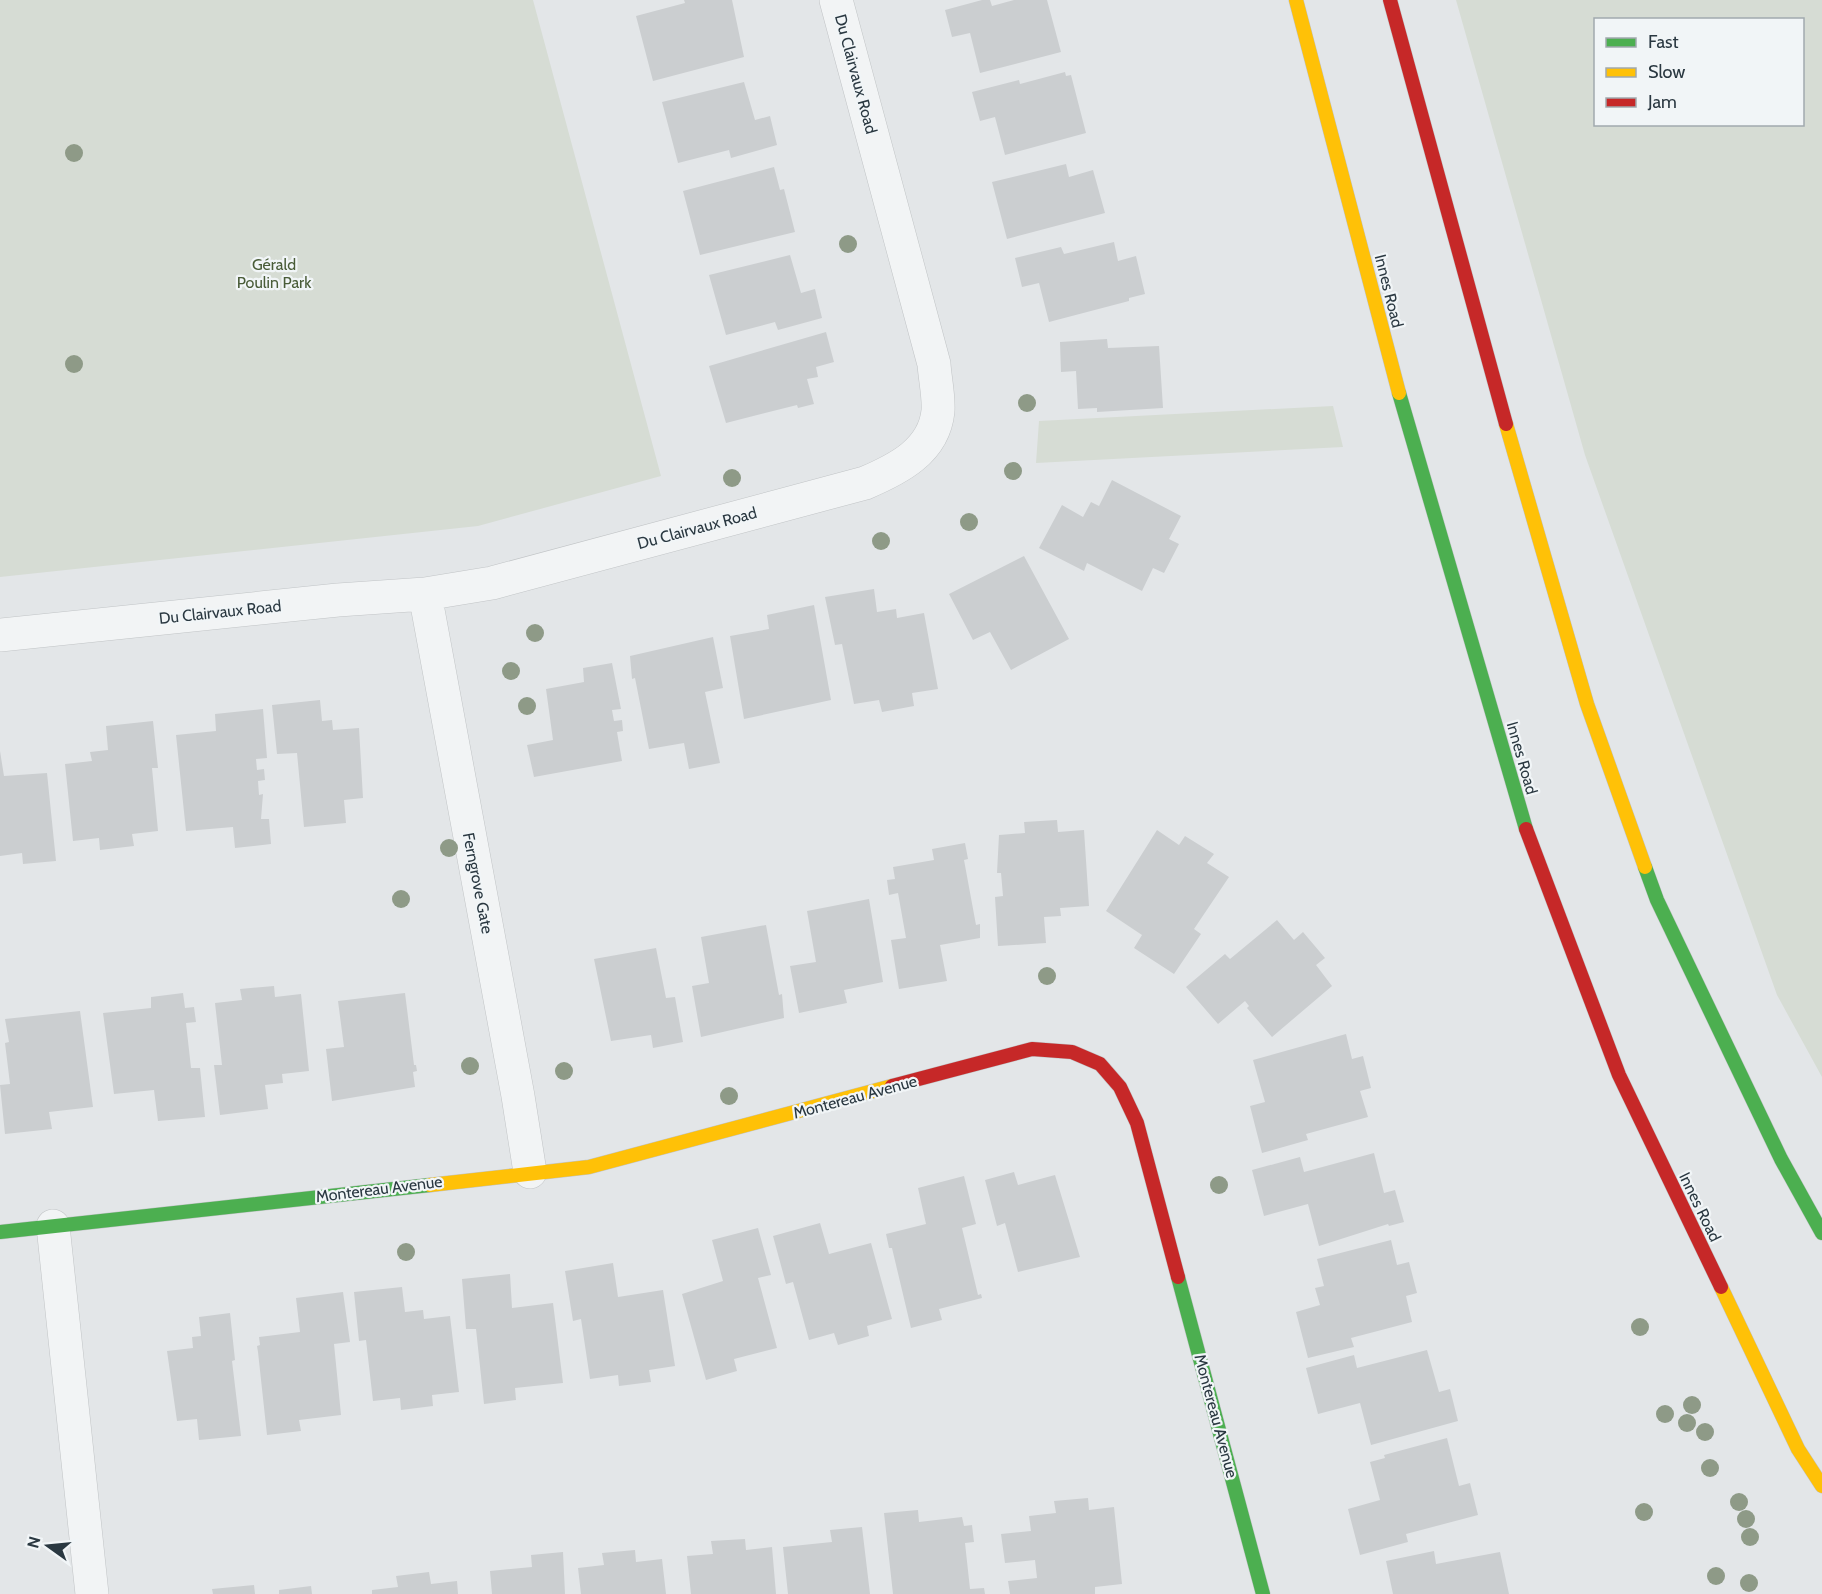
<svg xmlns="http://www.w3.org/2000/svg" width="1822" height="1594" viewBox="0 0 1822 1594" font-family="Cabin,sans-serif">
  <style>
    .green { fill: #d6dcd4; fill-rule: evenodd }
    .building { fill: #cbced0 }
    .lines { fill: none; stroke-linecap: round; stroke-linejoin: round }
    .street-casing { stroke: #c1c4c6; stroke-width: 34 }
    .fast-casing { stroke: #c1c4c6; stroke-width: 15 }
    .slow-casing { stroke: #c1c4c6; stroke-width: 15 }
    .jam-casing { stroke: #c1c4c6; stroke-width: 15 }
    .street { stroke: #f2f4f5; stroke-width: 33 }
    .fast { stroke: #4caf50; stroke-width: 14 }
    .slow { stroke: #ffc107; stroke-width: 14 }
    .jam { stroke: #c62828; stroke-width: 14 }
    .tree { fill: #8e9a87 }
    .labels { text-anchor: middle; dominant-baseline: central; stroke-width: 4.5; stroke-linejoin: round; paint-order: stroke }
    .street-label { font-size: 16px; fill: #2a3841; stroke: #f1f5f7 }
    .park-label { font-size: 16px; fill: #495c38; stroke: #f1f5f7 }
  </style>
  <rect width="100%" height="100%" fill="#e3e6e8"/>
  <path class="green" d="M 0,0 L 533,0 L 661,476 L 478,526 L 0,577 Z
    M 1456,0 L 1822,0 L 1822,1077 L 1777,995 L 1585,455 ZM 1596,20 L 1802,20 L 1802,124 L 1596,124 Z
    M 1333,406 L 1343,447 L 1036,463 L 1039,421 Z"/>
  <path class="building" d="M 684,0 L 732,0 L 744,57 L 653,81 L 636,16 L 685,3 Z
    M 982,0 L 990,0 L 992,6 L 1014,0 L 1047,0 L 1061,52 L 980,73 L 970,33 L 952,37 L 945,10 Z
    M 1065,72 L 1066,76 L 1071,75 L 1086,133 L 1005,155 L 995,117 L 980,121 L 972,92 L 1019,80 L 1020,84 Z
    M 744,82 L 755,120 L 770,116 L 777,145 L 731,158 L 729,150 L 678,163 L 662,102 Z
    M 1066,164 L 1069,177 L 1093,170 L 1105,213 L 1007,239 L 992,182 Z
    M 774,167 L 780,190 L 784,189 L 795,232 L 700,255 L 683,191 Z
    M 1114,242 L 1118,261 L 1136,256 L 1145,294 L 1129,298 L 1129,301 L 1049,322 L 1039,283 L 1022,287 L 1015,258 L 1061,247 L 1064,254 Z
    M 790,255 L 801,293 L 815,289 L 822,318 L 778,330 L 775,322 L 726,335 L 709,275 Z
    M 826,332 L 834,362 L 816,367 L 818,377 L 807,379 L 814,404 L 798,408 L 797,405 L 726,423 L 709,366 Z
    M 1107,339 L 1108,348 L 1159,346 L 1163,408 L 1097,412 L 1097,408 L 1078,409 L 1076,371 L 1061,372 L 1060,342 Z
    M 1112,480 L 1181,516 L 1169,539 L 1179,544 L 1164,573 L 1153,568 L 1142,591 L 1087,563 L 1084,571 L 1039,548 L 1062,505 L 1083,517 L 1091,502 L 1099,506 Z
    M 1024,556 L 1069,639 L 1011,670 L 990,632 L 973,640 L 949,594 Z
    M 874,589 L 877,612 L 896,609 L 897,618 L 924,613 L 938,689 L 912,693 L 914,706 L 882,712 L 879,700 L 854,704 L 842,644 L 835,645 L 825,597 Z
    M 814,605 L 831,700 L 744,719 L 730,636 L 769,629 L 767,615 Z
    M 713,637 L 723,688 L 705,692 L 720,763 L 689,769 L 684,743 L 649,749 L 635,678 L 632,679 L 630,656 Z
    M 612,663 L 621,709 L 612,710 L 614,721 L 622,720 L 623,731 L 617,732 L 622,761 L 534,777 L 527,745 L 553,740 L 546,689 L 584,682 L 583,668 Z
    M 320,700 L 322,721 L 332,720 L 333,730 L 359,728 L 363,798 L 344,800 L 346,823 L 304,827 L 297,753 L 277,754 L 272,705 Z
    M 263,709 L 267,758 L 256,759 L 257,770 L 264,769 L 265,780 L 258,781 L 259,795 L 263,794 L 261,819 L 269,819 L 271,844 L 235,848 L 233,827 L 186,831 L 176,735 L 216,731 L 215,714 Z
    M 153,721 L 158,768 L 152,768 L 158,831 L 132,834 L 134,846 L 100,850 L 99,838 L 73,841 L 65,764 L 92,761 L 90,752 L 108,750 L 106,726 Z
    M 0,751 L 4,776 L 47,773 L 56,861 L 23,864 L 22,853 L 0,856 Z
    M 1057,820 L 1058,832 L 1084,830 L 1089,906 L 1060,908 L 1061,916 L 1044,917 L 1046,943 L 998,946 L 995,897 L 1003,896 L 1001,873 L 997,873 L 999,835 L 1025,833 L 1024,822 Z
    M 1157,830 L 1179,845 L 1185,836 L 1214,854 L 1207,863 L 1229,877 L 1194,929 L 1201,934 L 1174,974 L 1134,948 L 1142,935 L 1106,911 Z
    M 965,843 L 968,859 L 964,860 L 976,925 L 980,924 L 980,938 L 940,945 L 947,981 L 899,989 L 891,940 L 906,938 L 898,893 L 889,895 L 887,880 L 895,879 L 893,867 L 934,860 L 932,849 Z
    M 869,899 L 883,982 L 844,990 L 847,1003 L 799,1013 L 790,966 L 816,962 L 807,911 Z
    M 1277,920 L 1294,940 L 1303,932 L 1325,958 L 1316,965 L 1332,986 L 1272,1037 L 1247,1008 L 1249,1006 L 1245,1001 L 1218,1024 L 1186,987 L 1225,954 L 1230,959 Z
    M 766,925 L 779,995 L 782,994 L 784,1018 L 701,1037 L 692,986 L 709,983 L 701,937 Z
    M 656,948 L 666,998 L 675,997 L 683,1042 L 653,1048 L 651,1035 L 611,1041 L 594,959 Z
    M 274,986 L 275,997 L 301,994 L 309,1071 L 282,1074 L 283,1083 L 265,1085 L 268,1109 L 220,1115 L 214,1065 L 222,1065 L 215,1003 L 242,1000 L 240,989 Z
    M 183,993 L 185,1008 L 194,1007 L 196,1022 L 186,1023 L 191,1068 L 200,1068 L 205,1117 L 158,1121 L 154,1090 L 114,1094 L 103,1013 L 151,1008 L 151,997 Z
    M 405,993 L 414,1065 L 416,1065 L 417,1071 L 413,1072 L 415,1087 L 332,1101 L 326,1049 L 344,1047 L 338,1001 Z
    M 80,1011 L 93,1107 L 49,1112 L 52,1129 L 5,1134 L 0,1085 L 10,1084 L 5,1043 L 9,1042 L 5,1019 Z
    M 1346,1034 L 1352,1059 L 1363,1056 L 1371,1088 L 1360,1091 L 1368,1117 L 1306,1134 L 1308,1140 L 1262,1153 L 1250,1106 L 1265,1102 L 1253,1060 Z
    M 1374,1153 L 1384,1193 L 1395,1190 L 1404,1222 L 1389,1226 L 1388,1224 L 1319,1246 L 1308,1204 L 1264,1216 L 1252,1170 L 1300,1157 L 1304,1172 Z
    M 1014,1172 L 1018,1185 L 1055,1175 L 1080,1257 L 1018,1272 L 1005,1223 L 997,1226 L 985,1180 Z
    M 964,1176 L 976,1224 L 962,1228 L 978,1295 L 981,1294 L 982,1298 L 939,1309 L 942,1320 L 911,1328 L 892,1248 L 889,1248 L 886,1234 L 926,1224 L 918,1188 Z
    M 820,1223 L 829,1254 L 871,1243 L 892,1319 L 867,1326 L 869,1336 L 838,1345 L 834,1333 L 809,1340 L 793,1282 L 786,1284 L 773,1236 Z
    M 758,1228 L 771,1275 L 758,1278 L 777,1348 L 734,1359 L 737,1371 L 706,1380 L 682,1294 L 723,1281 L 712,1240 Z
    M 1391,1240 L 1397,1265 L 1409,1262 L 1417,1293 L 1406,1296 L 1412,1322 L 1351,1338 L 1354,1347 L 1308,1358 L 1296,1312 L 1320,1305 L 1315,1288 L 1324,1286 L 1317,1259 Z
    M 613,1263 L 618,1297 L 663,1290 L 675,1366 L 649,1370 L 651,1382 L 619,1386 L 618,1375 L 590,1379 L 581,1319 L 573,1321 L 565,1271 Z
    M 510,1274 L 512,1308 L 553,1303 L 563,1383 L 515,1388 L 516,1400 L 484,1404 L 476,1329 L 466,1329 L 462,1279 Z
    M 402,1287 L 405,1312 L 423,1310 L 424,1319 L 450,1316 L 459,1392 L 432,1395 L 433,1406 L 401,1410 L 400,1398 L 373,1401 L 366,1340 L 359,1341 L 354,1292 Z
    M 343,1292 L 350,1342 L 334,1344 L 341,1415 L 299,1420 L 301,1431 L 267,1435 L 258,1352 L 257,1346 L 260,1345 L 259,1337 L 300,1332 L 296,1298 Z
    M 230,1313 L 235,1360 L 232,1361 L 241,1436 L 199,1440 L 197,1419 L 177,1421 L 167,1351 L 193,1348 L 192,1337 L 201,1336 L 199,1317 Z
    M 1427,1350 L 1439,1392 L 1450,1389 L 1458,1421 L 1371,1445 L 1360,1403 L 1318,1414 L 1306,1368 L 1354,1355 L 1357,1368 Z
    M 1447,1438 L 1459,1486 L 1470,1483 L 1478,1515 L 1406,1534 L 1408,1542 L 1360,1555 L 1348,1509 L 1380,1500 L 1370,1462 L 1385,1458 L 1384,1455 Z
    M 1088,1498 L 1089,1510 L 1114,1507 L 1122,1584 L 1095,1587 L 1095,1594 L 1010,1594 L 1008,1581 L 1037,1578 L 1035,1560 L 1005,1563 L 1001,1534 L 1031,1531 L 1029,1516 L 1056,1513 L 1054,1501 Z
    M 918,1510 L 919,1522 L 962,1517 L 964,1526 L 972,1525 L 974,1542 L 965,1543 L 970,1589 L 984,1588 L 985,1594 L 893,1594 L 884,1513 Z
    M 862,1527 L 870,1594 L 788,1594 L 783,1547 L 832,1542 L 830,1530 Z
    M 745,1539 L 746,1550 L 772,1547 L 776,1594 L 691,1594 L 687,1556 L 713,1554 L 711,1541 Z
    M 635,1550 L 636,1562 L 662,1559 L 666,1594 L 581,1594 L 578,1568 L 604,1565 L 602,1553 Z
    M 1434,1551 L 1436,1564 L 1500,1552 L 1509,1594 L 1393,1594 L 1386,1561 Z
    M 563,1552 L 565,1594 L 492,1594 L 490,1571 L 532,1567 L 531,1555 Z
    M 429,1572 L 431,1584 L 457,1581 L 458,1594 L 372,1594 L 372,1590 L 398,1587 L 396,1576 Z
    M 254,1585 L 255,1594 L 213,1594 L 212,1589 Z
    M 311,1586 L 312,1594 L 279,1594 L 279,1590 Z"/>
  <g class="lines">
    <defs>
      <path id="street" d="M 425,594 L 518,1096 L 530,1172
        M 0,635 L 338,600 L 425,594 L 492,583 L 865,483 C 898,469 934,451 938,411 C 939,396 935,379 934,364 L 836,0
        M 53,1226 L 92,1594"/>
      <path id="fast" d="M 1399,393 L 1526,829
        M 1645,867 L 1657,900 L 1781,1159 L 1822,1233
        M 0,1232 L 430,1185
        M 1178,1277 L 1263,1594"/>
      <path id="slow" d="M 1296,0 L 1399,393
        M 1506,424 L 1587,704 L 1645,867
        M 430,1185 L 589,1167 L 892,1086
        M 1721,1287 L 1798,1449 L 1822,1486"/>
      <path id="jam" d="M 1390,0 L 1506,424
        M 1526,829 L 1619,1075 L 1721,1287
        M 892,1086 L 1032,1049 L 1072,1052 L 1100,1064 L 1120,1087 L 1137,1123 L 1178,1277"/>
    </defs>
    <use href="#street" class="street-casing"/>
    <use href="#fast" class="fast-casing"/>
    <use href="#slow" class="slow-casing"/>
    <use href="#jam" class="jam-casing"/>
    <use href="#street" class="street"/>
    <use href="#fast" class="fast"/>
    <use href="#slow" class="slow"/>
    <use href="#jam" class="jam"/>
  </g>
  <g class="tree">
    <circle cx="74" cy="153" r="9"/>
    <circle cx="848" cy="244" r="9"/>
    <circle cx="74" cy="364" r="9"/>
    <circle cx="1027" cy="403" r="9"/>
    <circle cx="1013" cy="471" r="9"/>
    <circle cx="732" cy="478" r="9"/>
    <circle cx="969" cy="522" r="9"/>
    <circle cx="881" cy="541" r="9"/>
    <circle cx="535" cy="633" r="9"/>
    <circle cx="511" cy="671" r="9"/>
    <circle cx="527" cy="706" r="9"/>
    <circle cx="449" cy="848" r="9"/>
    <circle cx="401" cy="899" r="9"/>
    <circle cx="1047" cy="976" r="9"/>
    <circle cx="470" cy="1066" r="9"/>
    <circle cx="564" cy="1071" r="9"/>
    <circle cx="729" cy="1096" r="9"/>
    <circle cx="1219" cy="1185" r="9"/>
    <circle cx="406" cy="1252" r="9"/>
    <circle cx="1640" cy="1327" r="9"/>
    <circle cx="1692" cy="1405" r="9"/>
    <circle cx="1665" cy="1414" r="9"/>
    <circle cx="1687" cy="1423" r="9"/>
    <circle cx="1705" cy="1432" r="9"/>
    <circle cx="1710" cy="1468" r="9"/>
    <circle cx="1739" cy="1502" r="9"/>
    <circle cx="1644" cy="1512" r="9"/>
    <circle cx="1746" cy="1519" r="9"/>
    <circle cx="1750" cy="1537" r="9"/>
    <circle cx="1716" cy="1576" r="9"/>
    <circle cx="1749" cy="1583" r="9"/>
  </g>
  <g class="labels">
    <g class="street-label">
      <text transform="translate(856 74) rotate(75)">Du Clairvaux Road</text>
      <text transform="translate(1389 291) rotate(76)">Innes Road</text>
      <text transform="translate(697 528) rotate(-15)">Du Clairvaux Road</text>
      <text transform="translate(220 612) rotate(-6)">Du Clairvaux Road</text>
      <text transform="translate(1522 758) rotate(74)">Innes Road</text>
      <text transform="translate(478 883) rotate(79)">Ferngrove Gate</text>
      <text transform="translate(855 1097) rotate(-15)">Montereau Avenue</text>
      <text transform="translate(379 1189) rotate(-7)">Montereau Avenue</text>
      <text transform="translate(1700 1207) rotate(64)">Innes Road</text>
      <text transform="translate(1216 1416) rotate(75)">Montereau Avenue</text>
    </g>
    <g class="park-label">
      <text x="274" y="264">Gérald<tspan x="274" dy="18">Poulin Park</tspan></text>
    </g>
  </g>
  <rect x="1594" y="18" width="210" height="108" fill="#f1f5f7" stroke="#a1a9ae" stroke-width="1.5"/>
  <rect x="1606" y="38" width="30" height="9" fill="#4caf50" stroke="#a1a9ae" stroke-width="1.5"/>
  <text x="1648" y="48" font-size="18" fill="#2a3841">Fast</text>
  <rect x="1606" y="68" width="30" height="9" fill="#ffc107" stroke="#a1a9ae" stroke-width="1.5"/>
  <text x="1648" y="78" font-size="18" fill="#2a3841">Slow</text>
  <rect x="1606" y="98" width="30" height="9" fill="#c62828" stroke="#a1a9ae" stroke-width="1.5"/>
  <text x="1648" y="108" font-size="18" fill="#2a3841">Jam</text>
  <g transform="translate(48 1546) rotate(285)" stroke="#f1f5f7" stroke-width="4.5" paint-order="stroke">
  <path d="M0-4.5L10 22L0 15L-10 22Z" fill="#2a3841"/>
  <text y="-9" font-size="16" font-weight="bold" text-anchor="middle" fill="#2a3841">N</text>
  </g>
</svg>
